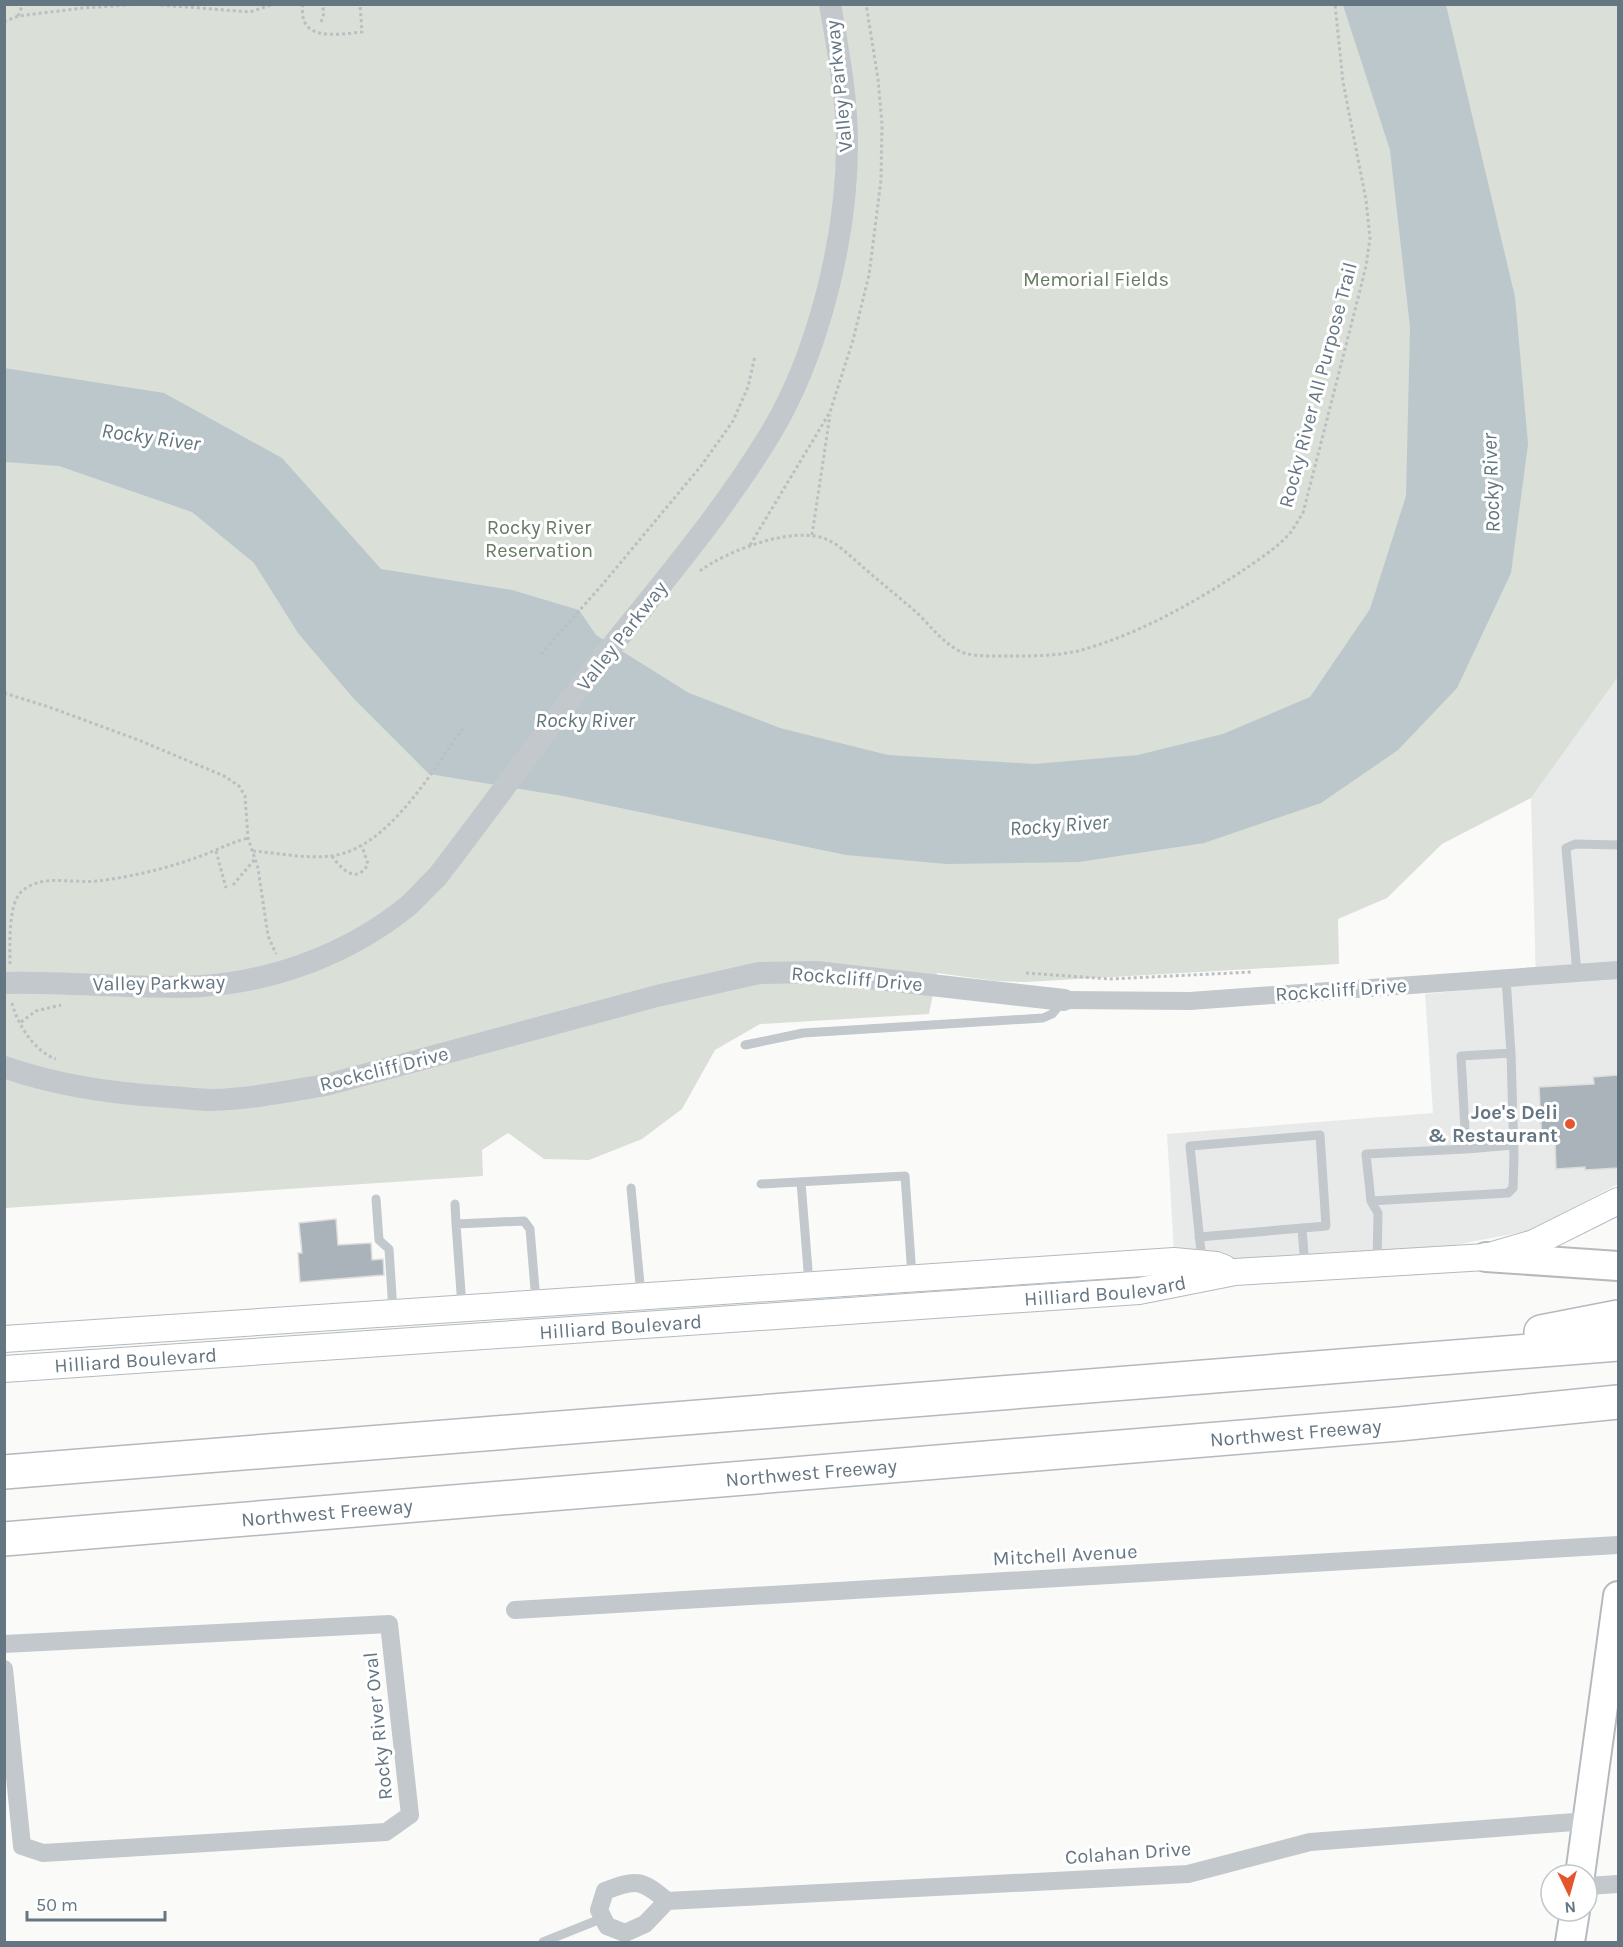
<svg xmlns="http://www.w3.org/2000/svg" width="1623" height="1947" viewBox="0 0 1623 1947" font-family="Karla,sans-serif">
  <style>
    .built { fill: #e8e9e9 }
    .green { fill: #dadfd7 }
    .water { fill: #bbc7cb }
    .building { fill: #aab3b9; stroke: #dcdcda; stroke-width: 1.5 }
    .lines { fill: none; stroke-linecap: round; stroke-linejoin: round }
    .secondary-casing { stroke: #b3babf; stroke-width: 28 }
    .primary-casing { stroke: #b5babe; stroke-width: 32 }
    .motorway-casing { stroke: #b4b9bd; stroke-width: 36 }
    .path { stroke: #bbbfc2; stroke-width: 3; stroke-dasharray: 3 3; stroke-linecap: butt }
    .service { stroke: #c3c8cc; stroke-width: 9 }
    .minor { stroke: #c3c8cc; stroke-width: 18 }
    .tertiary { stroke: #c3c8cc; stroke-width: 22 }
    .secondary { stroke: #fff; stroke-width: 26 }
    .primary { stroke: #fff; stroke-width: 28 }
    .motorway { stroke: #fff; stroke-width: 33 }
    .poi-dot { fill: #e4572e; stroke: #fff; stroke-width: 2 }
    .labels { text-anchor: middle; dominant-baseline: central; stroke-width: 6; stroke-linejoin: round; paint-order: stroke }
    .street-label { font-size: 20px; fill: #657683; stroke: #fff }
    .park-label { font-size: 20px; fill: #687a64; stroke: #fff }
    .poi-label { font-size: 20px; font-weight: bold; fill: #657683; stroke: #fff; text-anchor: end }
    .water-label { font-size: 21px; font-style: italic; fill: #60757c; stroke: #fff }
  </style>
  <rect width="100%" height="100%" fill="#fafaf8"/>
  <path class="built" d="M 1618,677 L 1618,1184 L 1532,1230 L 1450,1246 L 1232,1265 L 1174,1252 L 1167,1134 L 1433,1113 L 1425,994 L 1536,983 L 1531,798 Z"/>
  <path class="green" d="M 4,5 L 1618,5 L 1618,677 L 1531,798 L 1442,844 L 1387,898 L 1338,919 L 1339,964 L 1026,982 L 996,981 L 937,973 L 929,1014 L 760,1024 L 715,1050 L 682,1109 L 642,1139 L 589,1160 L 544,1159 L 508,1133 L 482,1150 L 483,1176 L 5,1208 Z"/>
  <path class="water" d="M 1343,5 L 1446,5 L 1515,297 L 1528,444 L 1511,573 L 1457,688 L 1398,750 L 1321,803 L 1204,843 L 1079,862 L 947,864 L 846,855 L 563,796 L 429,774 L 354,699 L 298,633 L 254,563 L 192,512 L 59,466 L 5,462 L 4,368 L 164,393 L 282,458 L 381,569 L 512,590 L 579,610 L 596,635 L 689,693 L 780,728 L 888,755 L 1035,764 L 1138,755 L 1223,734 L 1310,697 L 1370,609 L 1406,496 L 1410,327 L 1390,150 Z"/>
  <path class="building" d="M 1618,1075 L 1618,1168 L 1585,1170 L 1585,1167 L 1556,1169 L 1555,1141 L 1542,1142 L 1539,1087 L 1594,1084 L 1593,1077 Z
    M 336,1219 L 338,1245 L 371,1243 L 372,1260 L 383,1259 L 384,1275 L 300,1282 L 298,1253 L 302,1253 L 299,1223 Z"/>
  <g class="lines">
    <defs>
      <g id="secondary">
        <path d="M 4,1339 L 1174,1261 L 1216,1265 L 1224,1268"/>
        <path id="s1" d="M 4,1369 L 1139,1291 L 1235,1272 L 1486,1257 L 1534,1243 L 1618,1201"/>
      </g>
      <path id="primary" d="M 1486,1257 L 1618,1266
        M 1580,1875 L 1618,1596
        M 1570,1942 L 1575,1911"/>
      <g id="motorway">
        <path d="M 1541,1332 L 1618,1317"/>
        <path d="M 4,1472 L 1618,1344"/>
        <path id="s2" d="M 4,1539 L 1399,1424 L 1618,1402"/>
      </g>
    </defs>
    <use href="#secondary" class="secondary-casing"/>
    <use href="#primary" class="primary-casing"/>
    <use href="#motorway" class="motorway-casing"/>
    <path class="path" d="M 149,4 L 250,12 L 274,4
      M 303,4 C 297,43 339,34 362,32 L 360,4
      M 18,16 L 23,4
      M 4,22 L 18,16 L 83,8 L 140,4
      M 321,22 L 324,13 L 322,4
      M 812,535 L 830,415
      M 750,545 L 830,412 L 853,340 L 869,275 L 881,180 L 882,124 L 878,79 L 866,4
      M 700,571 C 726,551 796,524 828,540 C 841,546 853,559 864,568 C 881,583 899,597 916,612 C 932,627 944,645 964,653 C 977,657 996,656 1010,656 C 1032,656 1056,656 1078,651 C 1137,635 1194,603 1245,569 C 1261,558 1278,547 1291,532 C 1295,526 1299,519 1303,513 L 1355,310 L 1366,266 L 1370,238 L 1366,200 L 1343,82 L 1335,4
      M 541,654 L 602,585 L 701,466 L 733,421 L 748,387 L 755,356
      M 4,693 L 49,707 L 141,741 L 224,776 L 239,786 L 245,796 L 248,838 L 258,868 L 268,936 L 276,954
      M 216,851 L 226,888
      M 253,851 C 278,853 306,859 331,856 C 388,849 432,771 463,728
      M 332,856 C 341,869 357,885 368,864 L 362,846
      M 233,885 L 255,859
      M 10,964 C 10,945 8,905 21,892 C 41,873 73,884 97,881 C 132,877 168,868 201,856 C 217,850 232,842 248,838
      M 1026,973 L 1110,979 L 1252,972
      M 12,1003 C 17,1024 35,1052 56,1059
      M 21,1022 L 36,1011 L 61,1005"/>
    <path class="service" d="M 1577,973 L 1566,848 L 1575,844 L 1618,845
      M 1506,978 L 1511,1053
      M 745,1045 L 803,1033 L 1043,1018 L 1052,1014 L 1062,1002
      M 1466,1149 L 1514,1145
      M 801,1182 L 809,1283
      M 761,1184 L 905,1176 L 912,1276
      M 631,1188 L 641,1295
      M 376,1199 L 379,1240 L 389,1249 L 393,1311
      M 1371,1201 L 1508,1193 L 1513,1188 L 1514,1156 L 1511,1053 L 1461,1056 L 1466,1149 L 1366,1154 L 1371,1201 L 1378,1213 L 1377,1262
      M 455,1204 L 456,1224
      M 1302,1228 L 1305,1267
      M 1199,1237 L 1326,1226 L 1320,1135 L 1190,1146 L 1202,1261
      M 462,1306 L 456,1224 L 524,1221 L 530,1229 L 536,1301
      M 543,1942 L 603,1918"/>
    <path class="minor" d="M 1064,1000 L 1190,1001 L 1618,970
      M 515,1610 L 1618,1545
      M 4,1644 L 389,1624 L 410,1815 L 386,1832 L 43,1853 L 22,1846 L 4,1669
      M 1587,1886 L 1618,1884
      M 667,1901 L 645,1924 L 625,1933 L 607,1926 L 599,1910 L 605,1891 C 636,1879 641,1879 667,1901 L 1188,1874 L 1310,1842 L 1588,1821"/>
    <path class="tertiary" d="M 4,983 C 70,981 136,990 202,986 C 276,981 350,953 408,906 C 418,897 427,886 437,877 C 491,807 543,734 597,665 C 656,590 719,518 769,436 C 818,356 847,238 847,144 C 847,97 838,50 830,4
      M 4,1067 C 58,1086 115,1094 171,1097 C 185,1098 199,1100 212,1100 C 250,1099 289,1091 326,1085 L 657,996 L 759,973 L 816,972 L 1064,1000"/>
    <use href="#secondary" class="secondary"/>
    <use href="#primary" class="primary"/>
    <use href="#motorway" class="motorway"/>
  </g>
  <circle class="poi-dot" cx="1570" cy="1124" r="6"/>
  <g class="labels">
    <g class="street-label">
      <text transform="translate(839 86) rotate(-96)">Valley Parkway</text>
      <text transform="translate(1318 385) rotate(-75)">Rocky River All Purpose Trail</text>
      <text transform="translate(622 636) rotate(-52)">Valley Parkway</text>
      <text transform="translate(857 979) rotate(5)">Rockcliff Drive</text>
      <text transform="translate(159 983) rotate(-1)">Valley Parkway</text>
      <text transform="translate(1341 990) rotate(-4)">Rockcliff Drive</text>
      <text transform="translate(384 1069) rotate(-14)">Rockcliff Drive</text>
      <text stroke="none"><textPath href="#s1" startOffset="1104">Hilliard Boulevard</textPath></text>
      <text stroke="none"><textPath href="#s1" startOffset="618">Hilliard Boulevard</textPath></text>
      <text stroke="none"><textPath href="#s1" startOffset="132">Hilliard Boulevard</textPath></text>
      <text stroke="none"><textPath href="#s2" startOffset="1296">Northwest Freeway</textPath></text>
      <text stroke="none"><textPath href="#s2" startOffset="810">Northwest Freeway</textPath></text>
      <text stroke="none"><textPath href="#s2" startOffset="324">Northwest Freeway</textPath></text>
      <text transform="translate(1065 1555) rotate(-3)">Mitchell Avenue</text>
      <text transform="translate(378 1726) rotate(-96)">Rocky River Oval</text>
      <text transform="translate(1128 1853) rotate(-4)">Colahan Drive</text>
    </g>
    <g class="park-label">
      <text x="1096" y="279">Memorial Fields</text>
      <text x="539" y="527">Rocky River<tspan x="539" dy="23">Reservation</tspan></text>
    </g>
    <g class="poi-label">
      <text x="1558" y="1112">Joe's Deli<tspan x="1558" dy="23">&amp; Restaurant</tspan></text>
    </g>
    <g class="water-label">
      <text transform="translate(151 437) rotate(8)">Rocky River</text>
      <text transform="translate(1491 483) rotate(-92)">Rocky River</text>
      <text x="585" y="720">Rocky River</text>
      <text transform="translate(1059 825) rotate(-4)">Rocky River</text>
    </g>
  </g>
  <rect width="1623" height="1947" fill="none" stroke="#657683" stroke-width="12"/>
  <g transform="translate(1569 1893) rotate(175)"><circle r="28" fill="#ffffff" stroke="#c1c8cd" stroke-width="1.5"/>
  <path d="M0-4.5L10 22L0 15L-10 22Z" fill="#e4572e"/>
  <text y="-9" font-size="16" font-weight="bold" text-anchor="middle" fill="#657683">N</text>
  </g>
  <path d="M27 1911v9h138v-9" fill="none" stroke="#657683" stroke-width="3"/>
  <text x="36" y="1911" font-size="18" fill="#657683" stroke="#ffffff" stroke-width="4.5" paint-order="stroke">50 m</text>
</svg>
